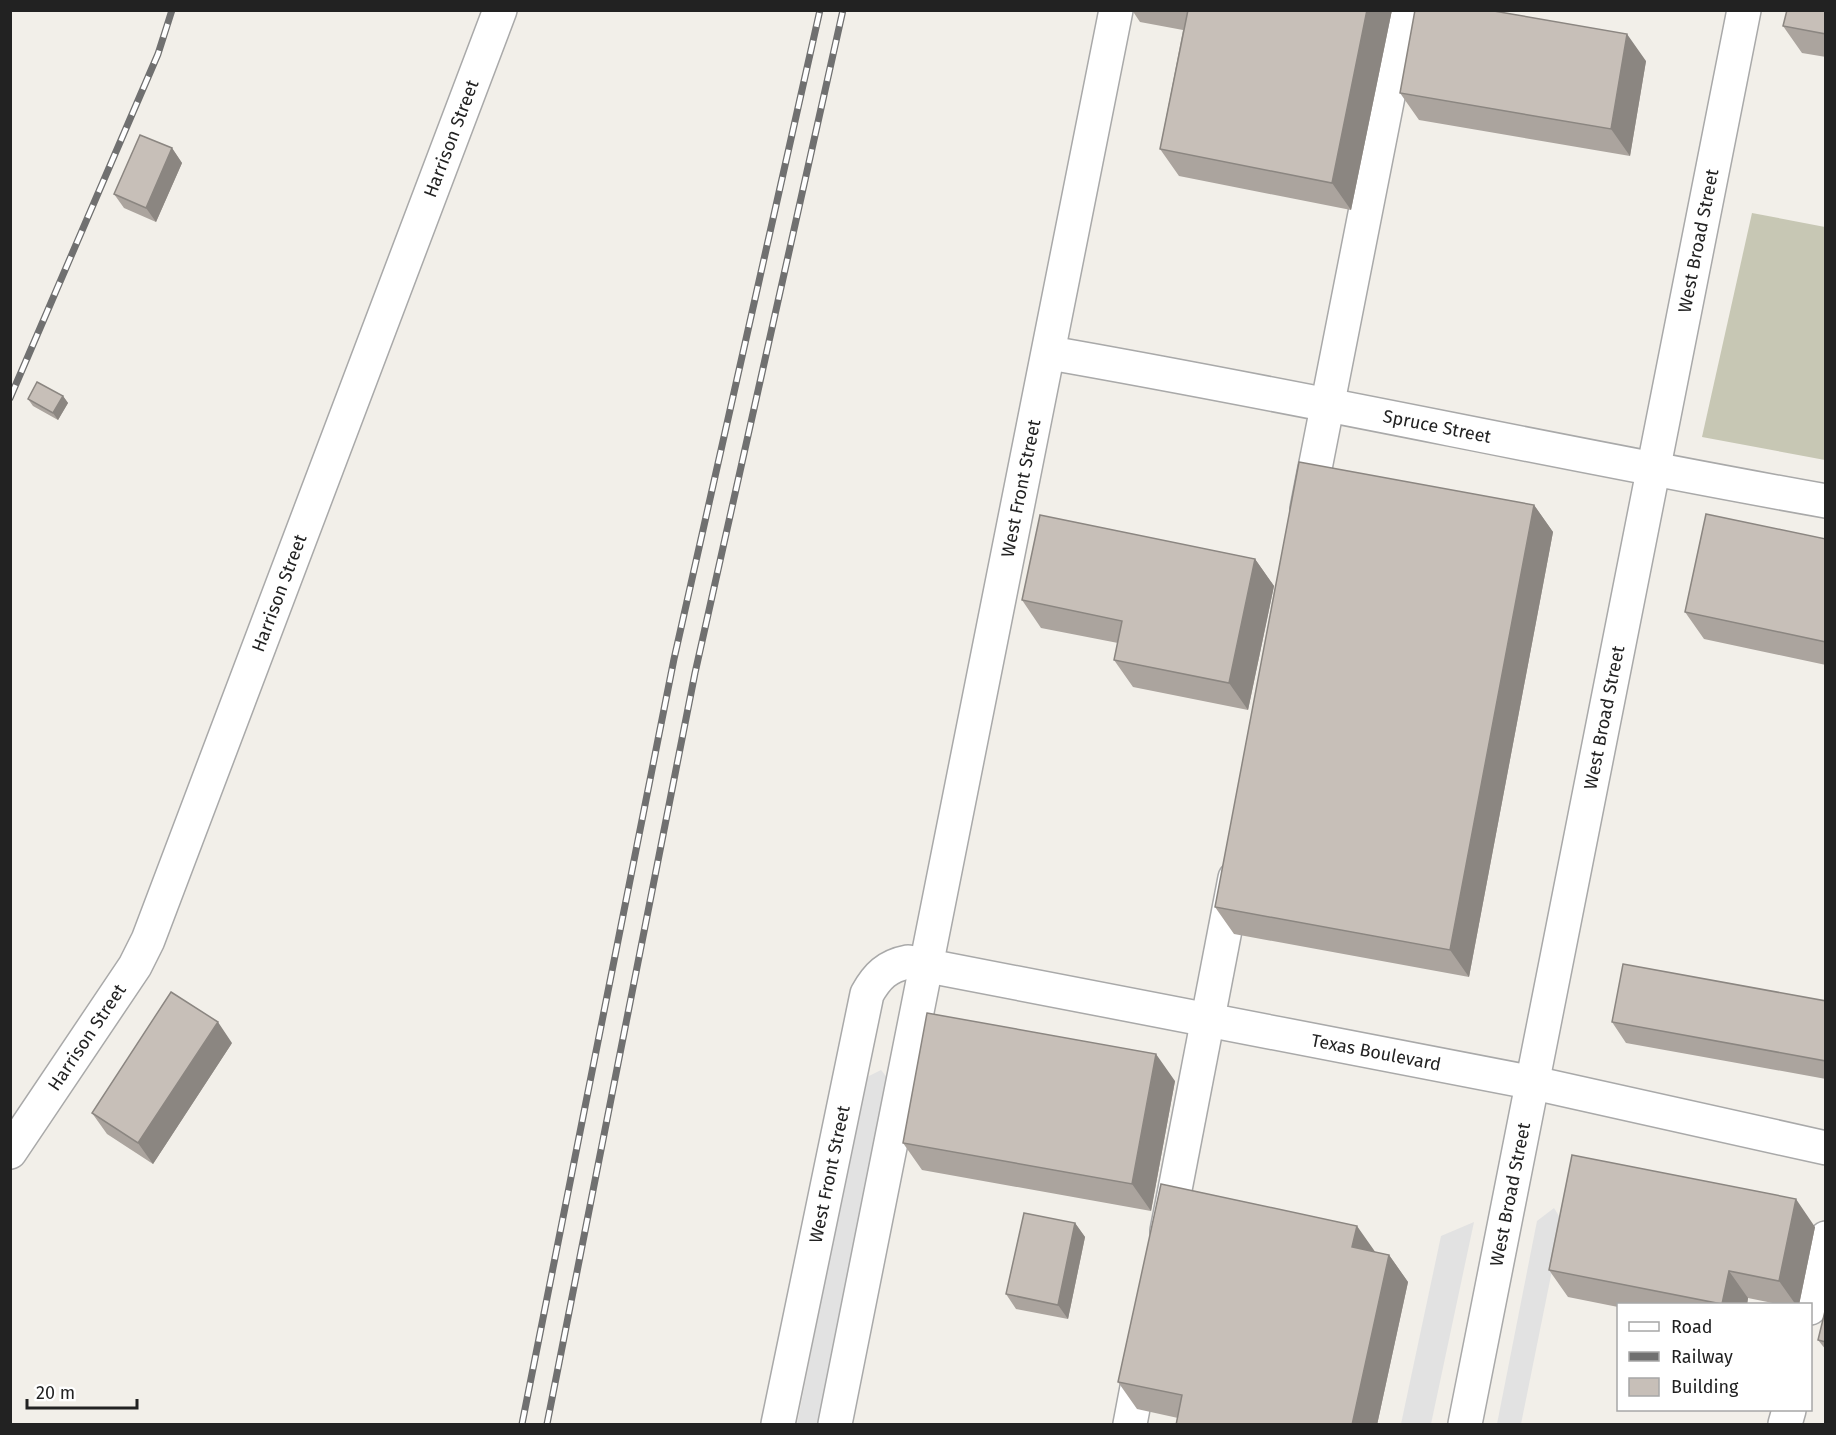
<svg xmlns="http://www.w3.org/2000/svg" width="1836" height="1435" viewBox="0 0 1836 1435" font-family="'Fira Sans',sans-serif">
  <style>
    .construction { fill: #c7c7b4 }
    .parking { fill: #e2e2e2 }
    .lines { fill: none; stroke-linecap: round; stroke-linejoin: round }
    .minor-casing { stroke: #a9a9a9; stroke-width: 36 }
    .minor { stroke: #fff; stroke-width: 33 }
    .rail-casing { stroke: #707070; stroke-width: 7 }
    .rail { stroke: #fff; stroke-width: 4.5; stroke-dasharray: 14; stroke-linecap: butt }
    .wall { fill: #aba49e }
    .shaded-wall { fill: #8b8681 }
    .building { fill: #c7bfb8; stroke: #8b8681; stroke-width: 1.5 }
    .labels { text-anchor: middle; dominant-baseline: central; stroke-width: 5; stroke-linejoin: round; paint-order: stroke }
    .street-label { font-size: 18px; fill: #222; stroke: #fff }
  </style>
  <rect width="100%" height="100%" fill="#f2efe9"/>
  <path class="construction" d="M 1752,213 L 1825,227 L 1825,460 L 1702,437 Z"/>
  <path class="parking" d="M 881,1070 L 894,1086 L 826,1424 L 797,1424 L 865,1078 Z
    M 1554,1208 L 1562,1221 L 1521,1424 L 1497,1424 L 1537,1221 Z
    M 1474,1222 L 1431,1424 L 1401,1424 L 1441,1236 Z"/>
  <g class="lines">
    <defs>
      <g id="minor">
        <path id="s1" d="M 1050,353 C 1309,398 1566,455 1826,501"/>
        <path d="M 1307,509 L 1405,10"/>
        <path id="s2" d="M 10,1152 L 135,966 L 148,940 L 500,10"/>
        <path d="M 1167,1231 L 1235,878"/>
        <path d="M 1810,1308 L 1826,1238"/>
        <path id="s3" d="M 778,1424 L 867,994 C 877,976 887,966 908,962 L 1534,1083 L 1826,1148"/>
        <path id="s4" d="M 835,1424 L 1116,10"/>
        <path d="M 1130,1424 L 1142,1361"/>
        <path id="s5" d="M 1465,1424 L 1744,10"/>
        <path d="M 1785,1424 L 1789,1410"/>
      </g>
    </defs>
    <use href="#minor" class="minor-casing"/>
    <use href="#minor" class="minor"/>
    <defs>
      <path id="rail" d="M 10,398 L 158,54 L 172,10
        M 522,1424 L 674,659 L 820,10
        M 547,1424 L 695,673 L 843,10"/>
    </defs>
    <use href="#rail" class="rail-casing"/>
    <use href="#rail" class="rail"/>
  </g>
  <path class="wall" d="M 1132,10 L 1392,10 L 1351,210 L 1179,176 L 1160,149 L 1183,30 L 1140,22 Z
    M 1826,10 L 1826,57 L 1802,53 L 1783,26 Z
    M 1646,61 L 1630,156 L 1419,120 L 1400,93 Z
    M 172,148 L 182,163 L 156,222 L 124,208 L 114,194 Z
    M 63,396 L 68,403 L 58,420 L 33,406 L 28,399 Z
    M 1534,505 L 1553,532 L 1469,977 L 1234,934 L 1215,907 Z
    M 1826,539 L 1826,665 L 1704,639 L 1685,612 Z
    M 1255,559 L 1274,586 L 1248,710 L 1133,687 L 1114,660 L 1118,643 L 1041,628 L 1022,600 Z
    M 1826,1001 L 1826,1079 L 1626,1043 L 1612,1022 Z
    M 232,1043 L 153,1164 L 107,1134 L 92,1113 Z
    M 1175,1081 L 1151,1211 L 922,1170 L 903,1143 Z
    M 1075,1223 L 1085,1237 L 1068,1319 L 1016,1309 L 1006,1294 Z
    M 1815,1227 L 1799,1305 L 1782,1305 L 1748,1298 L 1747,1305 L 1618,1305 L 1618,1307 L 1568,1297 L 1549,1270 Z
    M 1375,1252 L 1389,1255 L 1408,1282 L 1377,1425 L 1176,1425 L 1178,1418 L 1137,1409 L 1118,1382 Z
    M 1826,1307 L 1826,1350 L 1818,1340 Z"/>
  <path class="shaded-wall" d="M 1367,10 L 1392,10 L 1351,210 L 1332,183 Z
    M 1627,34 L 1646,61 L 1630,156 L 1611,129 Z
    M 172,148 L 182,163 L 156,222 L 146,208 Z
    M 63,396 L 68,403 L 58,420 L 53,413 Z
    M 1534,505 L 1553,532 L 1469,977 L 1450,950 Z
    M 1255,559 L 1274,586 L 1248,710 L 1229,683 Z
    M 218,1022 L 232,1043 L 153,1164 L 138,1143 Z
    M 1156,1054 L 1175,1081 L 1151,1211 L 1132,1184 Z
    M 1796,1199 L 1815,1227 L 1799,1305 L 1796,1305 L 1779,1281 Z
    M 1075,1223 L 1085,1237 L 1068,1319 L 1058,1305 Z
    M 1357,1226 L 1376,1253 L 1352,1247 Z
    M 1389,1255 L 1408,1282 L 1377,1425 L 1352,1425 Z
    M 1729,1271 L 1748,1298 L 1747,1305 L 1722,1304 Z"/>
  <path class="building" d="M 1188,10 L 1367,10 L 1332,183 L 1160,149 Z
    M 1415,10 L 1488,10 L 1627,34 L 1611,129 L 1400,93 Z
    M 1787,10 L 1826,10 L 1826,34 L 1783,26 Z
    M 140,135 L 172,148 L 146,208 L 114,194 Z
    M 37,382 L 63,396 L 53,413 L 28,399 Z
    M 1299,462 L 1534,505 L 1450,950 L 1215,907 Z
    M 1706,514 L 1826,539 L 1826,642 L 1685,612 Z
    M 1040,515 L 1255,559 L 1229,683 L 1114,660 L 1122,621 L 1022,600 Z
    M 1623,964 L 1826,1001 L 1826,1061 L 1612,1022 Z
    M 171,992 L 218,1022 L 138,1143 L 92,1113 Z
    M 927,1013 L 1156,1054 L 1132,1184 L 903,1143 Z
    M 1572,1155 L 1796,1199 L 1779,1281 L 1729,1271 L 1722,1304 L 1549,1270 Z
    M 1161,1184 L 1357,1226 L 1352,1247 L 1389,1255 L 1352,1425 L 1176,1425 L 1182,1395 L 1118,1382 Z
    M 1024,1213 L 1075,1223 L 1058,1305 L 1006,1294 Z
    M 1826,1307 L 1826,1342 L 1818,1340 Z"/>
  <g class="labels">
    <g class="street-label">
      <text stroke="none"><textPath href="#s2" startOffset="1110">Harrison Street</textPath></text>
      <text stroke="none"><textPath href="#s5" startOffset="1206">West Broad Street</textPath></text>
      <text stroke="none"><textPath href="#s1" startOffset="394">Spruce Street</textPath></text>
      <text stroke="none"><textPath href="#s4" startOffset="954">West Front Street</textPath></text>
      <text stroke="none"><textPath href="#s2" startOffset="624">Harrison Street</textPath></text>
      <text stroke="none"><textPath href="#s5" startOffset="720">West Broad Street</textPath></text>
      <text stroke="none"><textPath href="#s2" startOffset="138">Harrison Street</textPath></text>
      <text stroke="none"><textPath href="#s3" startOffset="970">Texas Boulevard</textPath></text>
      <text stroke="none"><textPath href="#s3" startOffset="255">West Front Street</textPath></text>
      <text stroke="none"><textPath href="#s5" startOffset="234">West Broad Street</textPath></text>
    </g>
  </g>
  <rect width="1836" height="1435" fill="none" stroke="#222222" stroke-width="24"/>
  <rect x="1617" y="1303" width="195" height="108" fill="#ffffff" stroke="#a7a7a7" stroke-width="1.5"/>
  <rect x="1629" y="1322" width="30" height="9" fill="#ffffff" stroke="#a7a7a7" stroke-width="1.5"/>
  <text x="1671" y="1333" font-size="18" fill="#222222">Road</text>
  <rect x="1629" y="1352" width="30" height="9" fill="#707070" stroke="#a7a7a7" stroke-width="1.5"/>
  <text x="1671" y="1363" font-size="18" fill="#222222">Railway</text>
  <rect x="1629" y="1378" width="30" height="18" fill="#c7bfb8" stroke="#a7a7a7" stroke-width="1.5"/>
  <text x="1671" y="1393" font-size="18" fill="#222222">Building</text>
  <path d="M27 1399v9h110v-9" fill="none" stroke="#222222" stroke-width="3"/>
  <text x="36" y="1399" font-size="18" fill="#222222" stroke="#ffffff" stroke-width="4.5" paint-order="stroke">20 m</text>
</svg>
